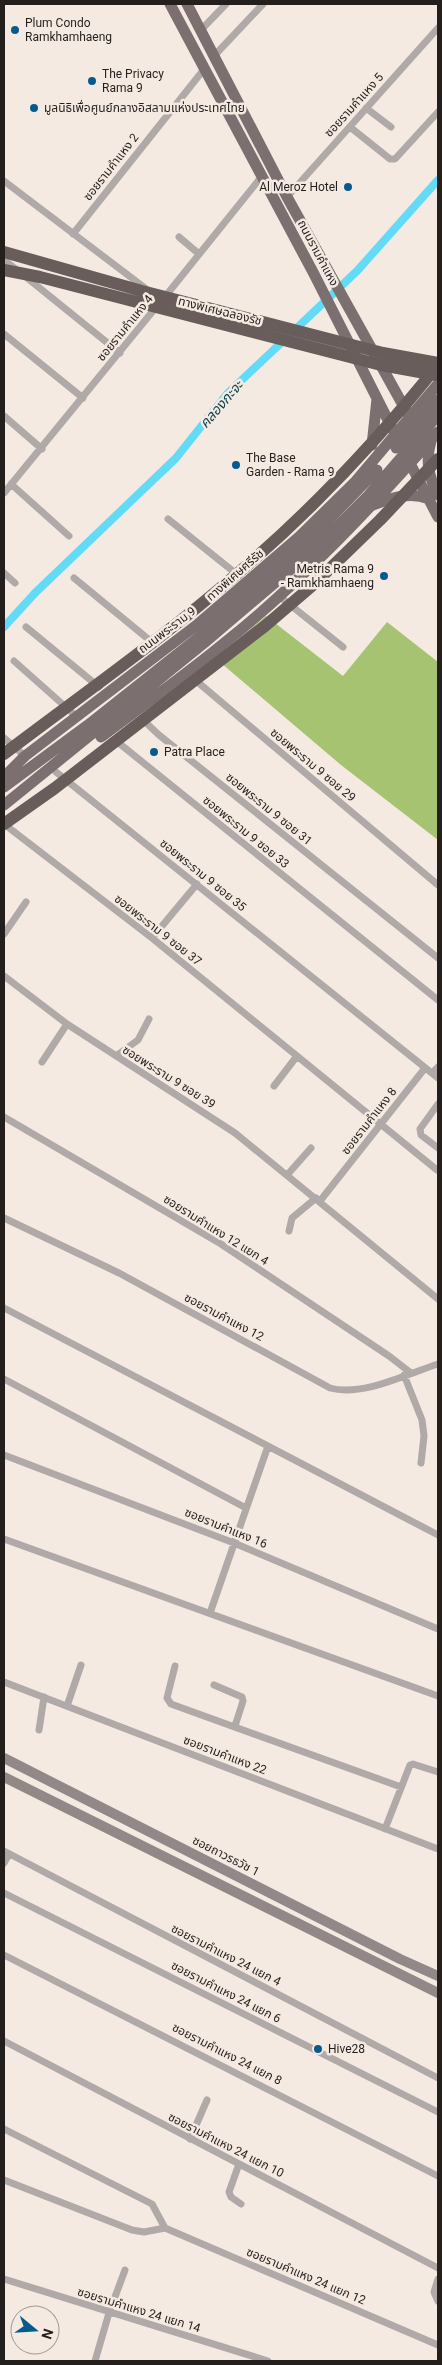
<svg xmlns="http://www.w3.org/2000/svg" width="442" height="2365" viewBox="0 0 442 2365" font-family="Roboto,'Noto Sans Thai',sans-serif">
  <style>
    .forest { fill: #a6c371 }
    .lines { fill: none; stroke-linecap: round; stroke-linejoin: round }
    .canal { stroke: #63dbf6; stroke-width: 8 }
    .minor { stroke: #afa9a8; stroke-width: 7 }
    .secondary { stroke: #918887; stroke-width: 10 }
    .primary { stroke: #7b706f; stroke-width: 11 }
    .motorway { stroke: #695d5b; stroke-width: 12 }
    .poi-dot { fill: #065b8d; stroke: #f5eae2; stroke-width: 2 }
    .labels { text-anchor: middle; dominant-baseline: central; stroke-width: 5; stroke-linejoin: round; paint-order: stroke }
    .poi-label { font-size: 12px; fill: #231f1c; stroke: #f5eae2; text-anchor: start }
    .street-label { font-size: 12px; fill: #231f1c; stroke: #f5eae2 }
    .water-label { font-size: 14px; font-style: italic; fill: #0c434f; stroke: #f5eae2 }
  </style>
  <rect width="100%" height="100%" fill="#f5eae2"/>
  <path class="forest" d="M 266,616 L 343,676 L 387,622 L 438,662 L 438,840 L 341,765 L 215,658 Z"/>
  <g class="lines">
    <path class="canal" d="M 4,627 L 35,593 L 176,458 L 227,394 L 357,271 L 438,180"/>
    <path class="minor" d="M 201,30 L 226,4
      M 214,56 L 263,4
      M 366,108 L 391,127
      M 350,127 L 390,159 L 395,159 L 438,112
      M 4,181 L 145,288
      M 287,197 L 438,28
      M 73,234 L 205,68
      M 179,237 L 199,254
      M 4,260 L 17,270
      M 26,277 L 120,353
      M 164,298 L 262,176
      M 4,334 L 83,398
      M 4,416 L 42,449
      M 11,484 L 69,536
      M 4,493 L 157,306
      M 168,519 L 239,576
      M 4,573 L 15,583
      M 74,578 L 153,643
      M 279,596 L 343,647
      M 26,627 L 99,687
      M 14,661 L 77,717
      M 194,679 L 438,885
      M 142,719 L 159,735 L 438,958
      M 4,738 L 25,756
      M 115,740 L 438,1000
      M 56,772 L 438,1078
      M 4,824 L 152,938 L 437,1170
      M 4,934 L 26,902
      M 152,938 L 197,884
      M 4,976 L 67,1024 L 235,1133 L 438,1299
      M 116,1056 L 138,1040 L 149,1019
      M 42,1062 L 67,1024
      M 432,1073 L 438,1067
      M 274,1086 L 297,1056
      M 438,1104 L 420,1129 L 421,1135 L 438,1148
      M 4,1117 L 221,1244 L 389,1356 L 411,1373
      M 288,1174 L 311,1148
      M 320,1201 L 425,1068
      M 4,1218 L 119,1273 L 330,1388 C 362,1397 407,1374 438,1364
      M 289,1231 L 292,1218 L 316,1198
      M 4,1308 L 438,1535
      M 404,1375 L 422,1420 L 424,1436 L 421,1463
      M 4,1379 L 246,1508
      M 4,1455 L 234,1543 L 438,1629
      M 4,1539 L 438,1696
      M 210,1613 L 268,1446
      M 175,1666 L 167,1698 L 171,1704 L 401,1787
      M 4,1682 L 438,1849
      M 214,1685 L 242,1697 L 243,1701 L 235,1726
      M 67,1706 L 81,1665
      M 39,1730 L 44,1697
      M 385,1829 L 410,1765 L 413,1764 L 438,1772
      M 4,1851 L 438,2078
      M 4,1863 L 9,1854
      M 4,1893 L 438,2112
      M 4,1955 L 438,2176
      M 4,2041 L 438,2268
      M 4,2129 L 152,2204 L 165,2228
      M 190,2139 L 207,2100
      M 239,2164 L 229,2192 L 231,2197 L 241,2204
      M 4,2180 L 132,2230 L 144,2232 L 165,2228
      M 165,2228 L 438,2345
      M 4,2279 L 268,2361
      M 438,2279 L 434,2292 L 438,2301
      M 95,2361 L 109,2313 L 125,2270"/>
    <path class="secondary" d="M 4,1758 L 400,1959 L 438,1976
      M 4,1777 L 438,1993"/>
    <path class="primary" d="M 170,4 L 314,274 L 393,430
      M 187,4 L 287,197 L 408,414
      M 431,441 C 425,462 429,477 438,495
      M 372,445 L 377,399
      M 396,448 L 438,400
      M 402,448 L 438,517
      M 373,505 C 392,498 409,491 429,499
      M 101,737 C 143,705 187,674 228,640 C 305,578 373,506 438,432
      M 4,777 L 25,756 L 198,624 L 299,537 L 355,482 L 438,384
      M 4,787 L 88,725 L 199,637 L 310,539 L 377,470
      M 4,805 L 204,643 L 317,547 L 367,497 L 438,415"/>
    <path class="motorway" d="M 4,252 L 142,291 L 383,353 L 438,363
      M 4,270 L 40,277 L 381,365 L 436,375
      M 4,754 C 82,695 163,638 237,574 C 310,512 378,440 438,365
      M 4,824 L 55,788 L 265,626 L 313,585 L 380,520 L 438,459"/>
  </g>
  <g class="poi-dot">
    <circle cx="15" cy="30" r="5"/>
    <circle cx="92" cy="81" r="5"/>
    <circle cx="34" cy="108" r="5"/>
    <circle cx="348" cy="187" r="5"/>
    <circle cx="236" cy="465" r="5"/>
    <circle cx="384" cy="576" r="5"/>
    <circle cx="154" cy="752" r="5"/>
    <circle cx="318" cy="2049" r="5"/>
  </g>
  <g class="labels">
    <g class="poi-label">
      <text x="25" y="23">Plum Condo<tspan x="25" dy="14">Ramkhamhaeng</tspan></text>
      <text x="102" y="74">The Privacy<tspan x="102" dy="14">Rama 9</tspan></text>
      <text x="44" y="108">มูลนิธิเพื่อศูนย์กลางอิสลามแห่งประเทศไทย</text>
      <text x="338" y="187" text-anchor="end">Al Meroz Hotel</text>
      <text x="246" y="458">The Base<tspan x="246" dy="14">Garden - Rama 9</tspan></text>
      <text x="374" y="569" text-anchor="end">Metris Rama 9<tspan x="374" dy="14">- Ramkhamhaeng</tspan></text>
      <text x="164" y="752">Patra Place</text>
      <text x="328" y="2049">Hive28</text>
    </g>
    <g class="street-label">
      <text transform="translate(354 105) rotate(-48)">ซอยรามคำแหง 5</text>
      <text transform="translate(111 167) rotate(-52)">ซอยรามคำแหง 2</text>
      <text transform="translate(318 253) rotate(62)">ถนนรามคำแหง</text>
      <text transform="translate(220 311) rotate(14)">ทางพิเศษฉลองรัช</text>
      <text transform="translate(125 328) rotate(-51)">ซอยรามคำแหง 4</text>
      <text transform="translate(235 575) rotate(-41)">ทางพิเศษศรีรัช</text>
      <text transform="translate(167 630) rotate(-37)">ถนนพระราม 9</text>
      <text transform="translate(313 765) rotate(40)">ซอยพระราม 9 ซอย 29</text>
      <text transform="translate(269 809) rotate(39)">ซอยพระราม 9 ซอย 31</text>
      <text transform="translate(246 832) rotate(39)">ซอยพระราม 9 ซอย 33</text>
      <text transform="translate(203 875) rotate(39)">ซอยพระราม 9 ซอย 35</text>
      <text transform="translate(158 930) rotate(38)">ซอยพระราม 9 ซอย 37</text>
      <text transform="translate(169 1077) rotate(32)">ซอยพระราม 9 ซอย 39</text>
      <text transform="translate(369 1121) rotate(-52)">ซอยรามคำแหง 8</text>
      <text transform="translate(216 1230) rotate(32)">ซอยรามคำแหง 12 แยก 4</text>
      <text transform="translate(224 1317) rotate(28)">ซอยรามคำแหง 12</text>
      <text transform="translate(226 1528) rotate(22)">ซอยรามคำแหง 16</text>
      <text transform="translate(225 1755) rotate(21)">ซอยรามคำแหง 22</text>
      <text transform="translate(226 1856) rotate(27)">ซอยถาวรธวัช 1</text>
      <text transform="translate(226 1955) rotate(27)">ซอยรามคำแหง 24 แยก 4</text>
      <text transform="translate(226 1992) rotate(27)">ซอยรามคำแหง 24 แยก 6</text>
      <text transform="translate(227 2054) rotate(27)">ซอยรามคำแหง 24 แยก 8</text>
      <text transform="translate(226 2145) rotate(27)">ซอยรามคำแหง 24 แยก 10</text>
      <text transform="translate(306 2276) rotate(23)">ซอยรามคำแหง 24 แยก 12</text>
      <text transform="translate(139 2310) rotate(17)">ซอยรามคำแหง 24 แยก 14</text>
    </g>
    <g class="water-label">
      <text transform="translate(221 404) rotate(-49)">คลองกะจะ</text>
    </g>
  </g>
  <rect width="442" height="2365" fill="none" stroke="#231f1c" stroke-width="10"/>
  <g transform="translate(35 2330) rotate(108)"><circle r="24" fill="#f5eae2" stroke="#a19993"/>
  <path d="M0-4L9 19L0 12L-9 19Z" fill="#065b8d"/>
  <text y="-8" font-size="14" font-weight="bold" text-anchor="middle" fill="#231f1c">N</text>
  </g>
</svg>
